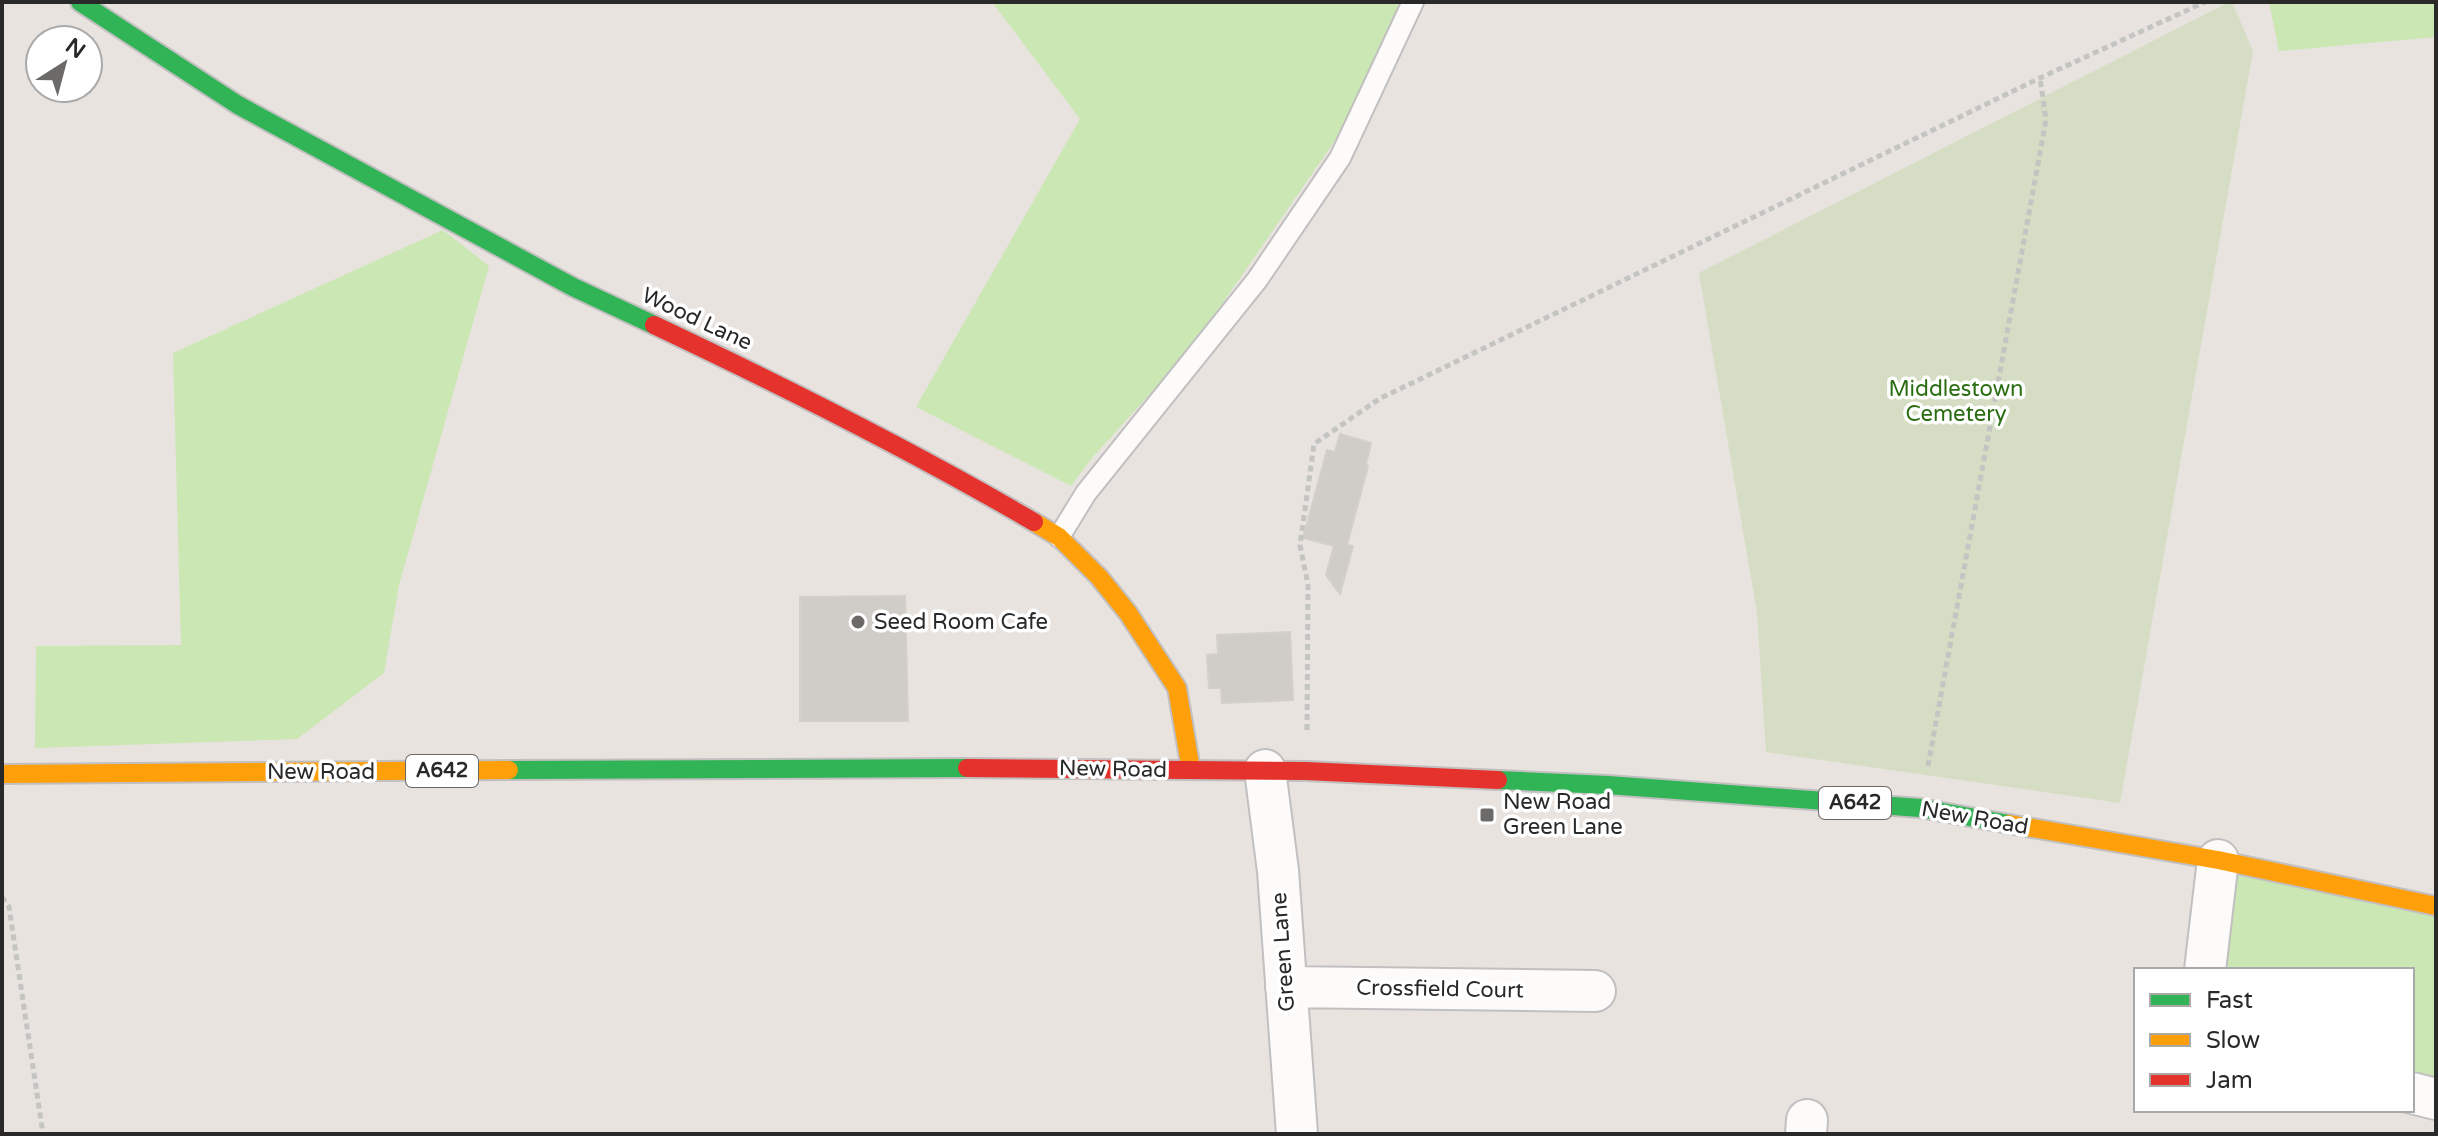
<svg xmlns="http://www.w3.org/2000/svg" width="2438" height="1136" viewBox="0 0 2438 1136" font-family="'Varela Round',sans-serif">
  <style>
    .green { fill: #cbe7b3 }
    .cemetery { fill: #d5dec4 }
    .building { fill: #d0cdc9; stroke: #d3cfca; stroke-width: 2 }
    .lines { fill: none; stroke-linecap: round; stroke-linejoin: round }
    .lane-casing { stroke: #c1bfc0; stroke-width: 24 }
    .street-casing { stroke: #c1bfc0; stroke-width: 44 }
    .fast-casing { stroke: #c1bfc0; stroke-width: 22 }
    .slow-casing { stroke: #c1bfc0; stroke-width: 22 }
    .jam-casing { stroke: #c1bfc0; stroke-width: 22 }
    .path { stroke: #c4c4c3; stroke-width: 5; stroke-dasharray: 6 4; stroke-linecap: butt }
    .lane { stroke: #fcfbfa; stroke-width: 20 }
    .street { stroke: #fcfbfa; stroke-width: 40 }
    .fast { stroke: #30b455; stroke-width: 18 }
    .slow { stroke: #ff9f0a; stroke-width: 18 }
    .jam { stroke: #e5322d; stroke-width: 18 }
    .poi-dot { fill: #6c6a68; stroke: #fff; stroke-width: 3 }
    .labels { text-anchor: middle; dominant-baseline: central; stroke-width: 7; stroke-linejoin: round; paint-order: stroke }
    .shield { fill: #fff; stroke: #696969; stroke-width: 2 }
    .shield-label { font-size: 20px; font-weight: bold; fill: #292929 }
    .street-label { font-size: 22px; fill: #292929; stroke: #fff }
    .park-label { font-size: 22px; fill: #2b6e12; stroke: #fff }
    .poi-label { font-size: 22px; fill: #292929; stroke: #fff; text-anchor: start }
  </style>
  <rect width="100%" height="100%" fill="#e8e3de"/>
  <path class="green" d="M 992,2 L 1411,2 L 1365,97 L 1191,349 L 1092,458 L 1071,486 L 916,407 L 1080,119 Z
    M 2269,2 L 2436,2 L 2436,37 L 2279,51 Z
    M 443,230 L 489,266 L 399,585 L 384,673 L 297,739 L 35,748 L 36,646 L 181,645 L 173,353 Z
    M 2218,860 L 2436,906 L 2436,1099 L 2412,1093 L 2412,970 L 2205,970 Z"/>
  <path class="cemetery" d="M 2229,2 L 2232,2 L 2253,51 L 2120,803 L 1766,752 L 1757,613 L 1699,273 Z"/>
  <path class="building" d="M 1340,434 L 1371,443 L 1366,464 L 1368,466 L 1347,545 L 1353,546 L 1340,594 L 1326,575 L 1334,546 L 1303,538 L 1327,450 L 1335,452 Z
    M 905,596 L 908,721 L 800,721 L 800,597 Z
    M 1290,632 L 1293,700 L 1222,703 L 1221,688 L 1209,688 L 1207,655 L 1218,654 L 1217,635 Z"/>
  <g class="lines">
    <defs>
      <path id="lane" d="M 1059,537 L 1086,493 L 1257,280 L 1340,158 L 1413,2"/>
      <path id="street" d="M 1265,770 L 1278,871 L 1297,1134
        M 2205,970 L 2218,860
        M 1286,987 L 1595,991
        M 2412,1093 L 2436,1099
        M 1806,1134 L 1807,1120"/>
      <path id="fast" d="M 80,2 L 238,105 L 573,287 L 654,325
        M 509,770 L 967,768
        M 1498,780 L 1608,785 L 1920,808 L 2009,824"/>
      <path id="slow" d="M 1034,522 L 1059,537 L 1099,577 L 1128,613 L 1177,688 L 1191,770
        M 2,774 L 509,770
        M 2009,824 L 2218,860 L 2436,906"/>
      <path id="jam" d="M 654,325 C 783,386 911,450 1034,522
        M 967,768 L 1306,771 L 1498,780"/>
    </defs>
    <use href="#lane" class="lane-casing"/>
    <use href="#street" class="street-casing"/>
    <use href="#fast" class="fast-casing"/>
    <use href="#slow" class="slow-casing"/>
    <use href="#jam" class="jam-casing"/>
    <path class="path" d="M 1307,730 L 1308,585 L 1300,545 L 1314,444 L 1379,399 L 2040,78 L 2205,2
      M 1928,766 L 2046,120 L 2040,78
      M 2,897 L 9,907 L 43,1134"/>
    <use href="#lane" class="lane"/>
    <use href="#street" class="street"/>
    <use href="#fast" class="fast"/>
    <use href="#slow" class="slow"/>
    <use href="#jam" class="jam"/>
  </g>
  <g class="poi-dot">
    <circle cx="858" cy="622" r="8"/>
    <rect x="1479" y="807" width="16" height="16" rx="4"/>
  </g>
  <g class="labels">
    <g class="shield">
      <rect x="406" y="755" width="72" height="32" rx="6"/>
      <rect x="1819" y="787" width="72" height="32" rx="6"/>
    </g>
    <g class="shield-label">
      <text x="442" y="771">A642</text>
      <text x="1855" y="803">A642</text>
    </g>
    <g class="street-label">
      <text transform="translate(697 319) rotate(25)">Wood Lane</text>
      <text transform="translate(1113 769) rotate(1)">New Road</text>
      <text x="321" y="772">New Road</text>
      <text transform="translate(1975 818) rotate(10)">New Road</text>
      <text transform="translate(1283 952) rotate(-94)">Green Lane</text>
      <text transform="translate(1440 989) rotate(1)">Crossfield Court</text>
    </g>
    <g class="park-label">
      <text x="1956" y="389">Middlestown<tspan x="1956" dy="25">Cemetery</tspan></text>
    </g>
    <g class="poi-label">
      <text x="874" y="622">Seed Room Cafe</text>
      <text x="1503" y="802">New Road<tspan x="1503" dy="25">Green Lane</tspan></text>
    </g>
  </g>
  <rect width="2438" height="1136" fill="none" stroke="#292929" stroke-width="8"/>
  <rect x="2134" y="968" width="280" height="144" fill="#ffffff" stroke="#a9a9a9" stroke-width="2"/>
  <rect x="2150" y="994" width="40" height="12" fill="#30b455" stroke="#a9a9a9" stroke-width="2"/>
  <text x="2206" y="1008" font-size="24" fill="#292929">Fast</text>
  <rect x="2150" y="1034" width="40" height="12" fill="#ff9f0a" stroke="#a9a9a9" stroke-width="2"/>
  <text x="2206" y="1048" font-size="24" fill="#292929">Slow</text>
  <rect x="2150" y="1074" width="40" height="12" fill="#e5322d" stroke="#a9a9a9" stroke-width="2"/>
  <text x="2206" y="1088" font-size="24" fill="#292929">Jam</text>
  <g transform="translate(64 64) rotate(36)"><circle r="38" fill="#ffffff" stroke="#a9a9a9" stroke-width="2"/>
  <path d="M0-6L14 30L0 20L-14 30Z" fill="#6c6a68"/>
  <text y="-12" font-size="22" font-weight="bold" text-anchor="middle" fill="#292929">N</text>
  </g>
</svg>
